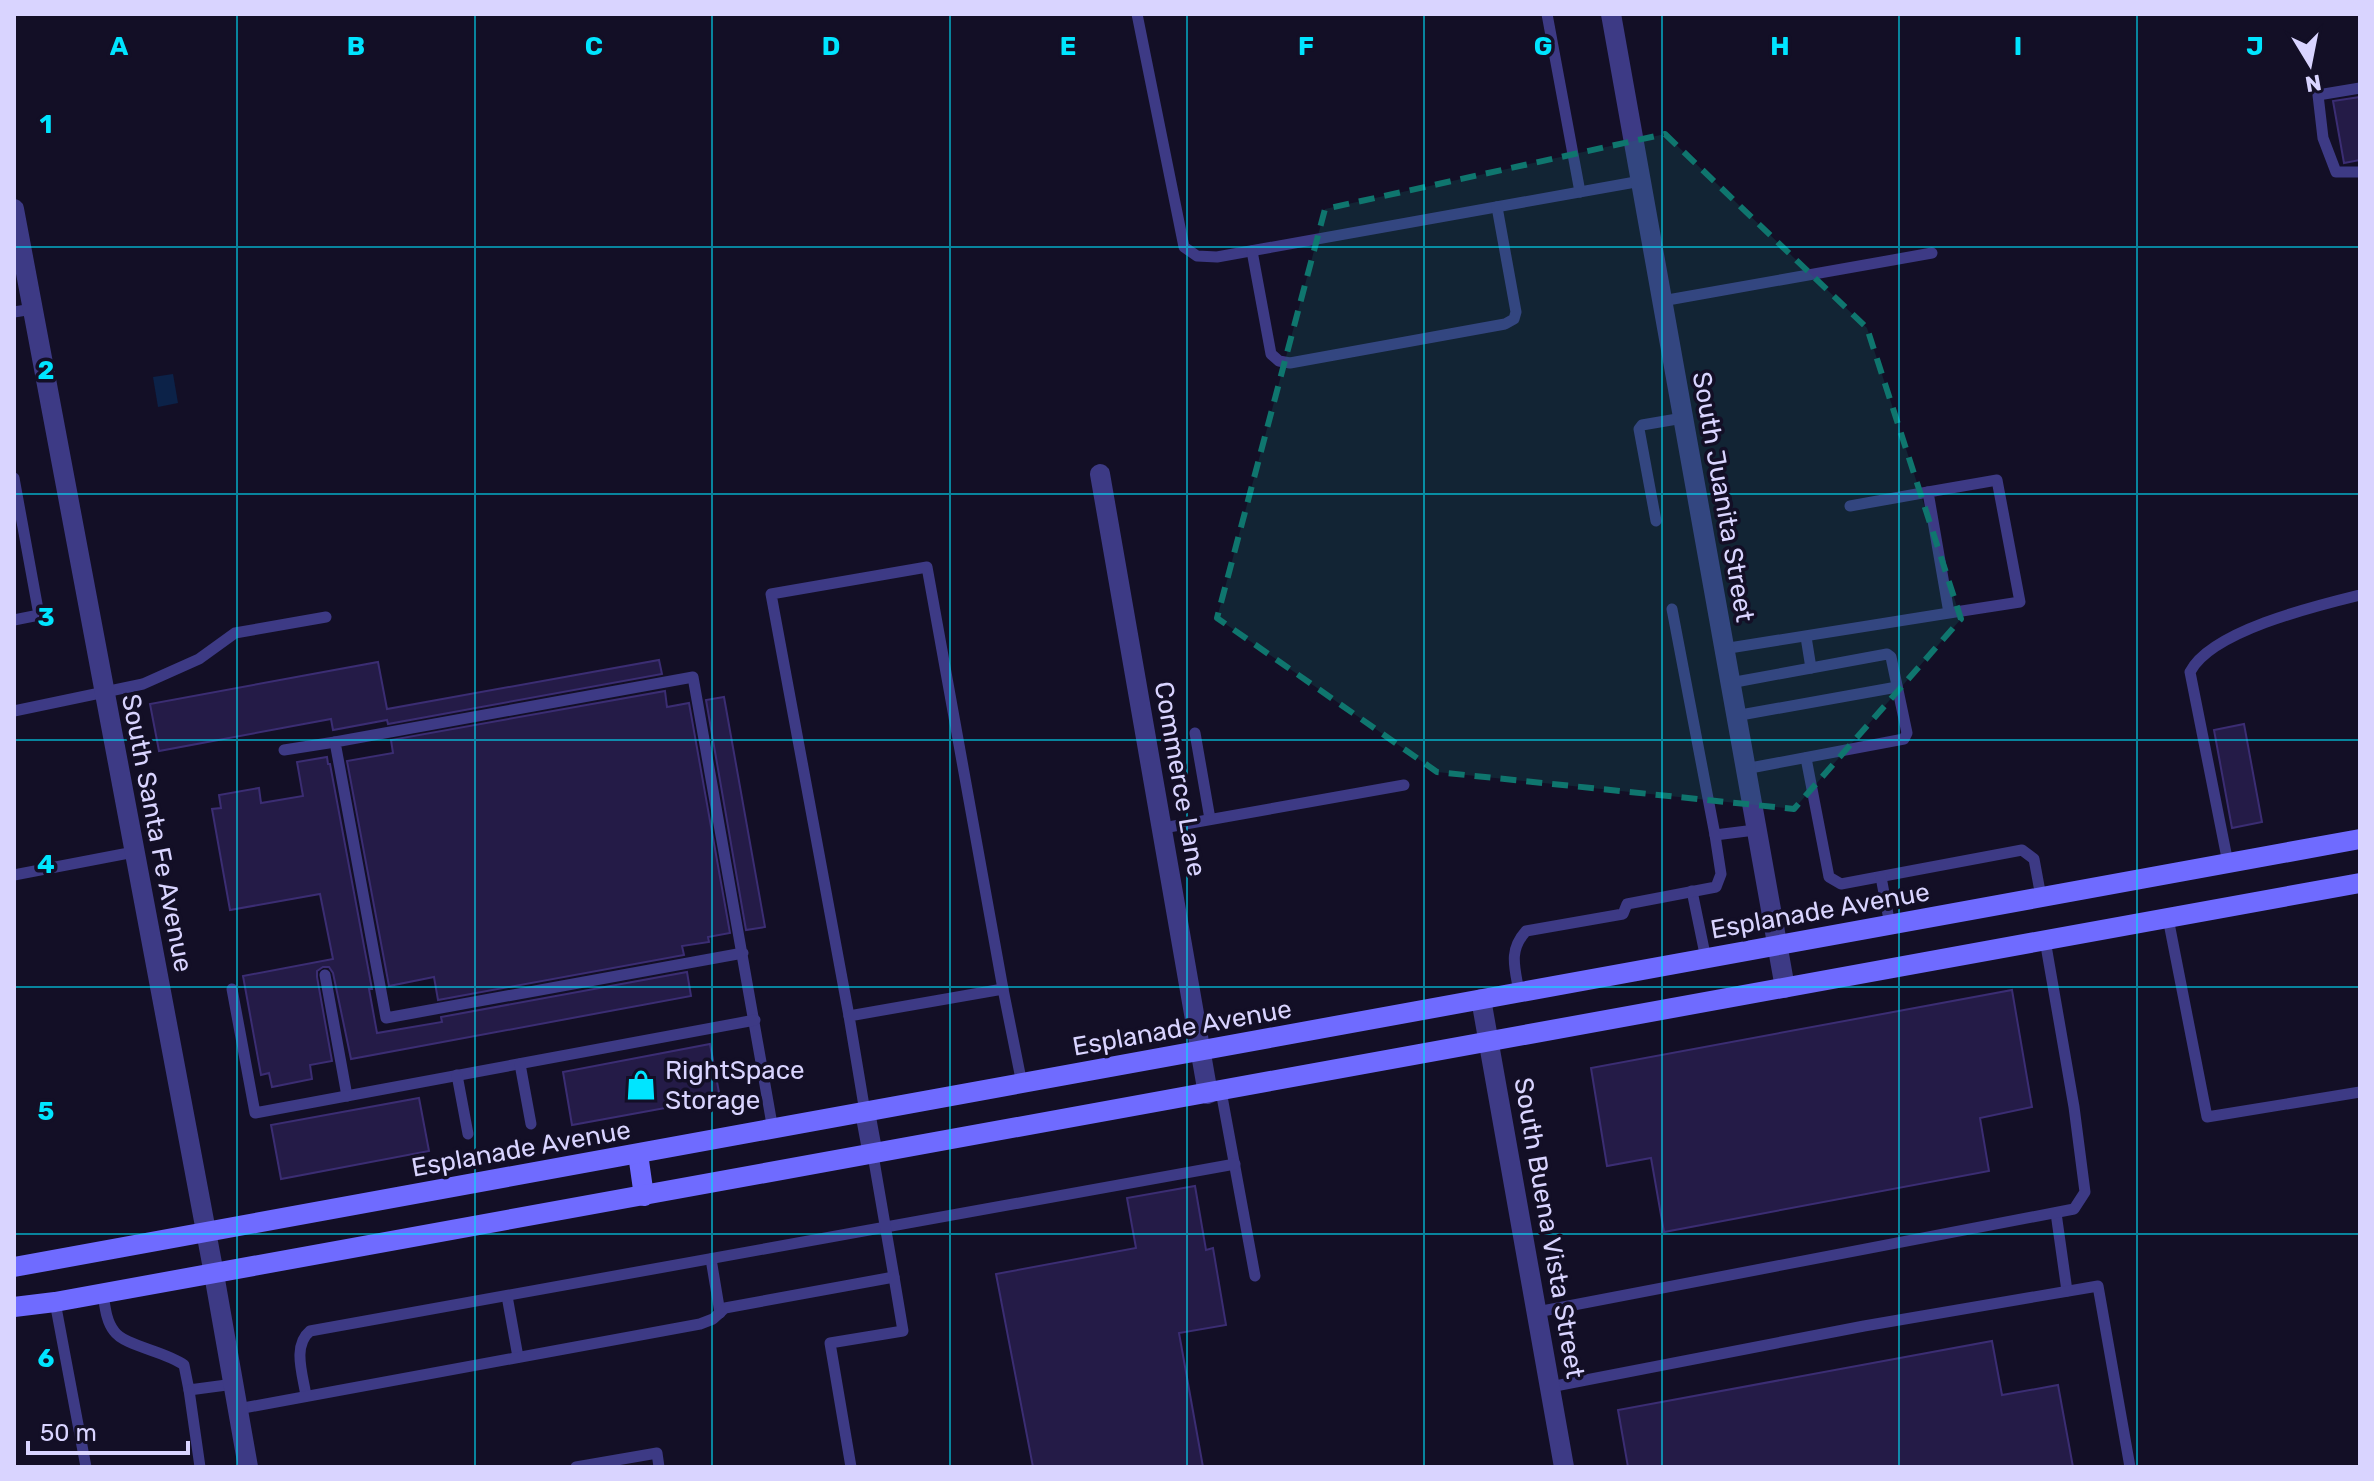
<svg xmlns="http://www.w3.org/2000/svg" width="2374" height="1481" viewBox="0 0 2374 1481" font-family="Rubik,sans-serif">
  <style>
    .water { fill: #0c2248 }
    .building { fill: #241b47; stroke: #3b2d73; stroke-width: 2 }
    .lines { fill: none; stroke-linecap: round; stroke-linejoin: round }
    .service { stroke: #3d3a85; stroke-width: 11 }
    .minor { stroke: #3d3a85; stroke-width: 20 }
    .tertiary { stroke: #3d3a85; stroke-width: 20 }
    .secondary { stroke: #6f6bff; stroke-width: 20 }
    .marked { fill: #0f766e; fill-opacity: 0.2; stroke: #0f766e; stroke-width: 6; stroke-dasharray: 16 10; stroke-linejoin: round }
    .grid { fill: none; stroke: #00e5ff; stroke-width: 2; stroke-opacity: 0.55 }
    .labels { text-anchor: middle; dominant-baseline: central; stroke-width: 7; stroke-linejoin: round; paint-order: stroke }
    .street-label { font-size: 26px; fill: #d9d4ff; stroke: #130f26 }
    .poi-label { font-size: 26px; fill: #d9d4ff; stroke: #130f26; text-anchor: start }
    .grid-label { font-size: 26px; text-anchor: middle; font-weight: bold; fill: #00e5ff; stroke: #130f26; stroke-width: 7; stroke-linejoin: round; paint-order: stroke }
  </style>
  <rect width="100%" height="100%" fill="#130f26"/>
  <path class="water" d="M 173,374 L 178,403 L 158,407 L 153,377 Z"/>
  <g class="building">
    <path d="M 2360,97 L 2360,160 L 2344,163 L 2333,101 Z"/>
    <path d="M 659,660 L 662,674 L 388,724 L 387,720 L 333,730 L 331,719 L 159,751 L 150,704 L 378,662 L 387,709 Z"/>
    <path d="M 665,691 L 667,707 L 689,703 L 730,933 L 708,937 L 709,942 L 682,946 L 684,955 L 438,1000 L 434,977 L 389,986 L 347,761 L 393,753 L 391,740 Z"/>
    <path d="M 724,697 L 765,927 L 746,930 L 706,700 Z"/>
    <path d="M 2244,724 L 2262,822 L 2232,828 L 2214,730 Z"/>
    <path d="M 327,757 L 328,764 L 330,764 L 372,989 L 369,989 L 377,1033 L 442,1022 L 441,1017 L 687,972 L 691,996 L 351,1059 L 333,973 L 329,967 L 323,967 L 317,971 L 317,977 L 332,1061 L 310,1065 L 312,1079 L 272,1087 L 269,1073 L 261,1075 L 243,976 L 333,959 L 320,894 L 230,910 L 212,809 L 221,808 L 219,795 L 259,788 L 261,803 L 303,796 L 297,762 Z"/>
    <path d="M 2012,990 L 2032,1107 L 1980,1118 L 1989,1171 L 1664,1232 L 1651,1158 L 1607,1166 L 1591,1068 Z"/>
    <path d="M 710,1044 L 720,1098 L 572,1125 L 563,1072 Z"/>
    <path d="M 419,1098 L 429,1151 L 281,1179 L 271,1125 Z"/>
    <path d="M 1195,1186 L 1206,1250 L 1213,1248 L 1226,1325 L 1179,1333 L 1203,1467 L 1033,1467 L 996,1274 L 1136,1248 L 1127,1198 Z"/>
    <path d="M 1992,1341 L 2002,1395 L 2058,1385 L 2073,1467 L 1628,1467 L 1618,1410 Z"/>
  </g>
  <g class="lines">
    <g class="service">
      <path d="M 1137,14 L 1184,247 L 1197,256 L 1217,257 L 1641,181"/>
      <path d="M 1547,14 L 1580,192"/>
      <path d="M 2360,88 L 2318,95 L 2323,138 L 2336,172 L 2360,172"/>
      <path d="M 1252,251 L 1271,354 L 1279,361 L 1290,363 L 1505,324 L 1514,319 L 1516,312 L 1497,207"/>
      <path d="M 1662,301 L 1932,253"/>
      <path d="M 14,312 L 33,309"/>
      <path d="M 14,478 L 39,615 L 14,620"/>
      <path d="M 1850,506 L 1928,492"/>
      <path d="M 1656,521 L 1639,429 L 1642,425 L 1683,418"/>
      <path d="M 1672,609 L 1715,835 L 1755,830"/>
      <path d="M 1806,637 L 1811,668"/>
      <path d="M 1723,649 L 1949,613 L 1928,492 L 1997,480 L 2020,602 L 1949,613"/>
      <path d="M 1730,683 L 1887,654 L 1891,657 L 1907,733 L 1904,739 L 1745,769"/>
      <path d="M 14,711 L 143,684 L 199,659 L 235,633 L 326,617"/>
      <path d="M 1735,716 L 1897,687"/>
      <path d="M 1195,733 L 1210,819"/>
      <path d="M 284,750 L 335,742"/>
      <path d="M 1806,758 L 1829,877 L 1841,884 L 2022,850 L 2034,859 L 2041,897"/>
      <path d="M 1163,828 L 1404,785"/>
      <path d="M 2228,863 L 2190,672 C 2211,631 2315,606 2360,595"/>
      <path d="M 14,875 L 134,852"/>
      <path d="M 1881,877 L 1890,925"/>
      <path d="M 1692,891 L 1706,959"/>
      <path d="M 2168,918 L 2207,1117 L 2360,1092"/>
      <path d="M 743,953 L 386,1018 L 335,742 L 693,677 L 773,1130"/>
      <path d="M 325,975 L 347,1096"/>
      <path d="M 232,989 L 255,1113 L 755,1020"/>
      <path d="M 1519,992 C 1515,968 1508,951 1526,931 L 1623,914 L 1627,904 L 1716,887 L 1721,874 L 1715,835"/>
      <path d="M 849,1016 L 771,594 L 927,567 L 1003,989"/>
      <path d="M 520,1064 L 531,1124"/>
      <path d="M 457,1075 L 468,1134"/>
      <path d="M 1221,1091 L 1255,1276"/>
      <path d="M 865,1112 L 849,1016 L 1003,989 L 1022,1084"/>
      <path d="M 2056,1213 L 2067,1291"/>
      <path d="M 711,1259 L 720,1313"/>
      <path d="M 103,1294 C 105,1306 106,1321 114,1331 C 124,1346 165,1351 184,1365 L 189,1390 L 234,1384"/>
      <path d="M 507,1296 L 518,1357"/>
      <path d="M 55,1302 L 86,1467"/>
      <path d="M 1537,1312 L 2074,1209 L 2085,1192 L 2074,1107 L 2045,940"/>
      <path d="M 1550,1387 L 1864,1326 L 2098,1286 L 2130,1467"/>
      <path d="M 189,1390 L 200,1467"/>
      <path d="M 306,1396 C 303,1375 292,1346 310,1331 L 1235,1164"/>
      <path d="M 238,1409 L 700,1324 L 713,1319 L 725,1308 L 894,1277 L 873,1155"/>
      <path d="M 576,1467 L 657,1453 L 659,1467"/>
      <path d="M 851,1467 L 830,1343 L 903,1331 L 894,1277"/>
    </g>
    <g class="minor">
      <path d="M 1611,14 L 1785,988"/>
      <path d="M 1100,474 L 1208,1094"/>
      <path d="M 1481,999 L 1564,1467"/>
      <path d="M 214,1274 L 248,1467"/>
    </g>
    <g class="tertiary">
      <path d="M 14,209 L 214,1274"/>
      <path d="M 865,1112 L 873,1155"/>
    </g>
    <g class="secondary">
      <path d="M 638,1154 L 644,1196"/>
      <path d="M 14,1267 L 2360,839"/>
      <path d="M 14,1307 L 55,1302 L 2360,883"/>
    </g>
  </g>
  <path class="marked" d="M 1665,134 L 1867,328 L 1961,619 L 1794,809 L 1437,772 L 1217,618 L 1325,209 Z"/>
  <path class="grid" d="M 237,14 L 237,1467M 475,14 L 475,1467M 712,14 L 712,1467M 950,14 L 950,1467M 1187,14 L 1187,1467M 1424,14 L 1424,1467M 1662,14 L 1662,1467M 1899,14 L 1899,1467M 2137,14 L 2137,1467M 14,247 L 2360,247M 14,494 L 2360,494M 14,740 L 2360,740M 14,987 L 2360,987M 14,1234 L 2360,1234"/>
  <defs>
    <g id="shop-bare" transform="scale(2.4)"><path d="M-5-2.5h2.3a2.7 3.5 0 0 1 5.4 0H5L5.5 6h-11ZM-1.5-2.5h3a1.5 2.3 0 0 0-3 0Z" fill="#00e5ff" stroke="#130f26" stroke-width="2.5" paint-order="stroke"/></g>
  </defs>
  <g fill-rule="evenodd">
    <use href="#shop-bare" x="641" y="1085"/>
  </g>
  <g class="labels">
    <g class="street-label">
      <text transform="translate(1723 497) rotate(80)">South Juanita Street</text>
      <text transform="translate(1180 779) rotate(80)">Commerce Lane</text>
      <text transform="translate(157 833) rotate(79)">South Santa Fe Avenue</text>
      <text transform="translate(1820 911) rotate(-10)">Esplanade Avenue</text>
      <text transform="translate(1182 1028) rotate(-10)">Esplanade Avenue</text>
      <text transform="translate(521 1149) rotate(-10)">Esplanade Avenue</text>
      <text transform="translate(1549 1228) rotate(80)">South Buena Vista Street</text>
    </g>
    <g class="poi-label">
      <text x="665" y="1070">RightSpace<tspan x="665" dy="30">Storage</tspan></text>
    </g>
  </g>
  <g class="grid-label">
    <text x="119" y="55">A</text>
    <text x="356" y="55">B</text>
    <text x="594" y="55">C</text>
    <text x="831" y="55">D</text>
    <text x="1068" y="55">E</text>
    <text x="1306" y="55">F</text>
    <text x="1543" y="55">G</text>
    <text x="1780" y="55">H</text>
    <text x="2018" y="55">I</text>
    <text x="2255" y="55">J</text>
    <text x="46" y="133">1</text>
    <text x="46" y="379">2</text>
    <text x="46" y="626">3</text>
    <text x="46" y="873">4</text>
    <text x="46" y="1120">5</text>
    <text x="46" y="1367">6</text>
  </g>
  <rect width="2374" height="1481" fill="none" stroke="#d9d4ff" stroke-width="32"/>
  <g transform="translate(2310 64) rotate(170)" stroke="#130f26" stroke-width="6" paint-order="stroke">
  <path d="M0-6L14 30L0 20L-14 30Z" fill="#d9d4ff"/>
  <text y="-12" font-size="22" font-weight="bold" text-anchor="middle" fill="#d9d4ff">N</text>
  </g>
  <path d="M28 1441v12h160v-12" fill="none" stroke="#d9d4ff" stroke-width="4"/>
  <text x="40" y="1441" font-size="24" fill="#d9d4ff" stroke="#130f26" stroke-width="6" paint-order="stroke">50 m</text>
</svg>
